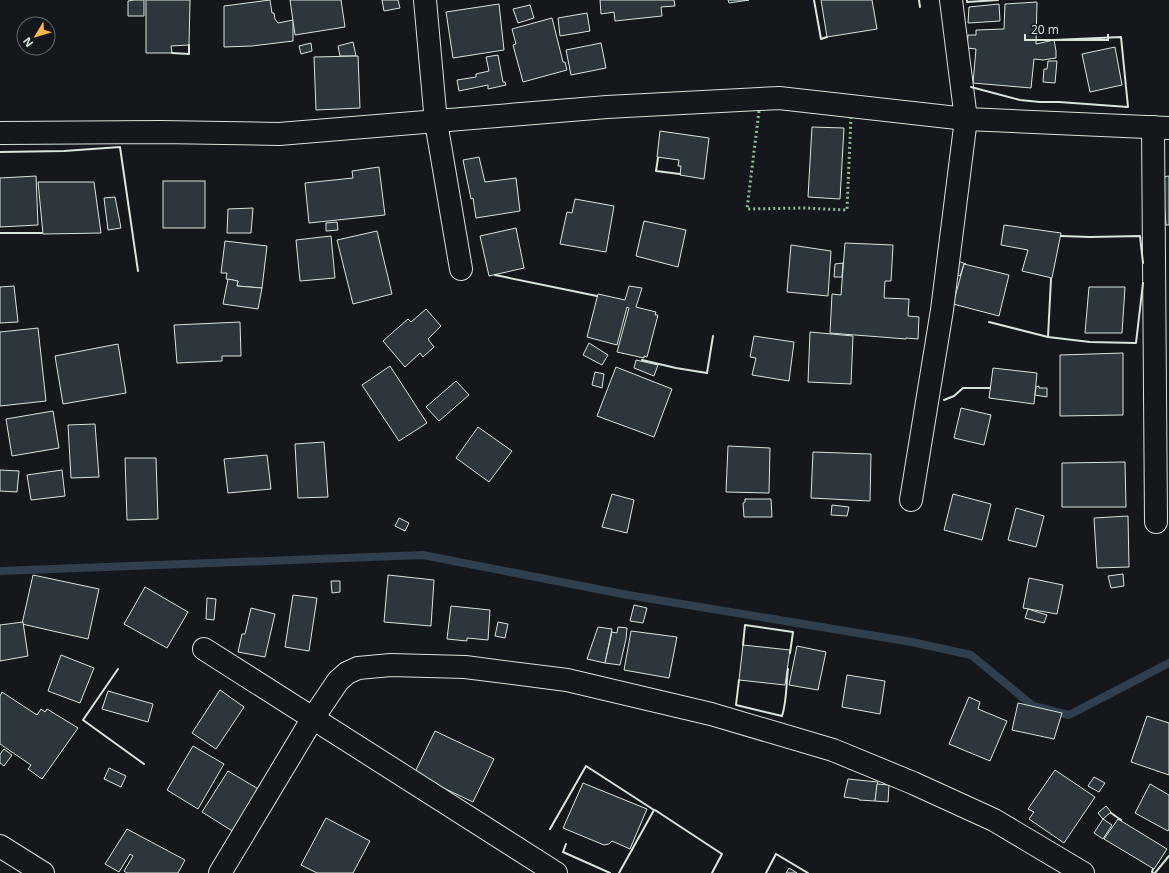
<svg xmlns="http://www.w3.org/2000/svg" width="1169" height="873" viewBox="0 0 1169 873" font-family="'Open Sans',sans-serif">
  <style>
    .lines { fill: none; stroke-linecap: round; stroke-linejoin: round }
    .stream { stroke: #2f3f4d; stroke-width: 8 }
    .building { fill: #2c363c; stroke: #d8e6dc }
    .street-casing { stroke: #d8e6dc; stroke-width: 24 }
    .street { stroke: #14181c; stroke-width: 22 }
    .hedge { stroke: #8ac095; stroke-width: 3; stroke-dasharray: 2 3; stroke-linecap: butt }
    .wall { stroke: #d8e6dc; stroke-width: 2 }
  </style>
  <rect width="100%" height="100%" fill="#14181c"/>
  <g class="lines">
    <path class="stream" d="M 0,571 L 423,555 L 628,595 L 912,642 L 971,655 L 1033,706 L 1069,715 L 1169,663"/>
  </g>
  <g class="building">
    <path d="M 134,0 L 144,0 L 144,16 L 128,16 L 128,1 Z"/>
    <path d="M 146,0 L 190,0 L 189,45 L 171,46 L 172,53 L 146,53 Z"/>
    <path d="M 270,0 L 272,13 L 274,13 L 275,19 L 278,23 L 293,20 L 293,41 L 252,46 L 224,47 L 224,6 Z"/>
    <path d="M 290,0 L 341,0 L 345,27 L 295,35 Z"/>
    <path d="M 382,0 L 398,0 L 400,8 L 384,11 Z"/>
    <path d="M 600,0 L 674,0 L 675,6 L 661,7 L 662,16 L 615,21 L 614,12 L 601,14 Z"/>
    <path d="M 728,0 L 749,0 L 729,3 Z"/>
    <path d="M 821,0 L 872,0 L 877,29 L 827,37 Z"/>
    <path d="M 1037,2 L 1036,44 L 1054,40 L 1056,51 L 1056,58 L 1043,60 L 1034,59 L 1031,88 L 973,83 L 976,49 L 967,48 L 968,35 L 976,35 L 976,30 L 1004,29 L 1005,4 Z"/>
    <path d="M 499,4 L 504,50 L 453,58 L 446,12 Z"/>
    <path d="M 999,4 L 1000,21 L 968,23 L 969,7 Z"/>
    <path d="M 530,5 L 534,18 L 518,23 L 513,9 Z"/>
    <path d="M 587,13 L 590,31 L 560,36 L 558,18 Z"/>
    <path d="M 552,18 L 563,62 L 565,62 L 567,70 L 523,82 L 513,45 L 516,44 L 512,29 Z"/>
    <path d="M 353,42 L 356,56 L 340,56 L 338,46 Z"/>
    <path d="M 311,43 L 312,51 L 301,54 L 299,46 Z"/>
    <path d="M 601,43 L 606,68 L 571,75 L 566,50 Z"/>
    <path d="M 1115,47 L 1122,85 L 1090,92 L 1082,54 Z"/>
    <path d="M 498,55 L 503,82 L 505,82 L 506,85 L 488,89 L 488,85 L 459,91 L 457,80 L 476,77 L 476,74 L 489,71 L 486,57 Z"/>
    <path d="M 358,56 L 360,108 L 316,110 L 314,57 Z"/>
    <path d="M 1048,61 L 1057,61 L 1055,83 L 1043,82 L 1044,69 L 1047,69 Z"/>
    <path d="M 812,127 L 844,128 L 840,199 L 808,197 Z"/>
    <path d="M 660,131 L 709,138 L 704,179 L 680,175 L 681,166 L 678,166 L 679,160 L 657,157 Z"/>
    <path d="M 479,157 L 485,182 L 516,178 L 520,211 L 476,218 L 473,198 L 471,199 L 463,160 Z"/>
    <path d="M 379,167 L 385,215 L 309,223 L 305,183 L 353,178 L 352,171 Z"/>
    <path d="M 36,176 L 38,225 L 0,227 L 0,178 Z"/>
    <path d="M 1169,176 L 1169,225 L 1166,225 L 1162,177 Z"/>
    <rect x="163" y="181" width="42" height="47"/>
    <path d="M 38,182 L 94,182 L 101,233 L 43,234 Z"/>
    <path d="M 115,197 L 121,228 L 108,230 L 104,198 Z"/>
    <path d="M 575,199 L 614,206 L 606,252 L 560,244 L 567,212 L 572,213 Z"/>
    <path d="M 253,208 L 251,233 L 227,233 L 228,209 Z"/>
    <path d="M 644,221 L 686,230 L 678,267 L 636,256 Z"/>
    <path d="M 337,222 L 338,230 L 326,231 L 326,223 Z"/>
    <path d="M 1004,225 L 1061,233 L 1052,278 L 1022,271 L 1028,250 L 1001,245 Z"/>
    <path d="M 516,228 L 524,268 L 489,276 L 480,236 Z"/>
    <path d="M 377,231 L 392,294 L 353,304 L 337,240 Z"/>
    <path d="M 331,236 L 335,278 L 300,281 L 296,240 Z"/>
    <path d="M 225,241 L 267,246 L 262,288 L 237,286 L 238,281 L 226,279 L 227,273 L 221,273 Z"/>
    <path d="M 845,243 L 893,245 L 891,281 L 885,281 L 884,298 L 909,299 L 908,316 L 919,317 L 918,339 L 906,338 L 906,339 L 830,333 L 832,294 L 841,295 Z"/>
    <path d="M 791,245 L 831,251 L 828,296 L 787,292 Z"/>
    <path d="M 958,261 L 966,264 L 964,264 L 960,276 L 954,274 Z"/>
    <path d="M 843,263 L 842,277 L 834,277 L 835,264 Z"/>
    <path d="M 964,264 L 1009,275 L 999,316 L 953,304 Z"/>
    <path d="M 228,279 L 238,281 L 237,286 L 262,288 L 258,309 L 223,304 Z"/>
    <path d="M 14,286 L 18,322 L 0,323 L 0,287 Z"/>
    <path d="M 629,286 L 642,288 L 636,307 L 656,312 L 655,315 L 658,315 L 647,357 L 644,356 L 644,358 L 617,352 L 629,308 L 627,307 L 617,345 L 587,337 L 598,294 L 625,300 Z"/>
    <path d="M 1089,287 L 1125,287 L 1122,333 L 1085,333 Z"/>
    <path d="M 426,309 L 441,326 L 428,339 L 434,347 L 423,357 L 420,353 L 405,367 L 383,341 L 408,319 L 411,322 Z"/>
    <path d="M 240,322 L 241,356 L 222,356 L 222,361 L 177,363 L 174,325 Z"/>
    <path d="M 38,328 L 46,401 L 0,406 L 0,332 Z"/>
    <path d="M 810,332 L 853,336 L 851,384 L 808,382 Z"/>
    <path d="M 754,336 L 794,342 L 789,381 L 752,375 L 756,358 L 750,357 Z"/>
    <path d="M 589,343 L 608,355 L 602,365 L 583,355 Z"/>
    <path d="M 118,344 L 126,393 L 63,404 L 55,356 Z"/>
    <path d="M 1123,353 L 1123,415 L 1060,416 L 1060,355 Z"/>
    <path d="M 636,360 L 658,365 L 654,376 L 634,368 Z"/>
    <path d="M 390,366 L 427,423 L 399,441 L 362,385 Z"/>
    <path d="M 616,367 L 672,389 L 654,437 L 597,416 Z"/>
    <path d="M 993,368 L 1037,373 L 1034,404 L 989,398 Z"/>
    <path d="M 595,372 L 604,374 L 602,388 L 592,385 Z"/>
    <path d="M 456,381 L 469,395 L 439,421 L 426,407 Z"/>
    <path d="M 1039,386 L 1039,388 L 1047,388 L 1047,397 L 1035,395 L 1036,387 Z"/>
    <path d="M 961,408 L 991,415 L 984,445 L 954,438 Z"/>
    <path d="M 53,411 L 59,448 L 12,456 L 6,419 Z"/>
    <path d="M 95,424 L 99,477 L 71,478 L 68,425 Z"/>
    <path d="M 478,427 L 512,451 L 489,482 L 456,458 Z"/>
    <path d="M 324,442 L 328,497 L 298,498 L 295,444 Z"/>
    <path d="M 728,446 L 770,448 L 769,493 L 726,492 Z"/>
    <path d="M 813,452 L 871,454 L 870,501 L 811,498 Z"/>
    <path d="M 267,455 L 271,489 L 228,493 L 224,459 Z"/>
    <path d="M 125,458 L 156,458 L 158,519 L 127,520 Z"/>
    <path d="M 1125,462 L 1126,507 L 1062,507 L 1062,463 Z"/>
    <path d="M 0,470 L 19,471 L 17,492 L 0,491 Z"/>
    <path d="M 62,470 L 65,496 L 31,500 L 27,475 Z"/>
    <path d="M 612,494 L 634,500 L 627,533 L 602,527 Z"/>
    <path d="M 953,494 L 991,504 L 982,540 L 944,530 Z"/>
    <path d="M 745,499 L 771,499 L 772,517 L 744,517 L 743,503 L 745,502 Z"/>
    <path d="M 832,505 L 849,507 L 847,516 L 831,515 Z"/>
    <path d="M 1016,508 L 1044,516 L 1036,547 L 1008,540 Z"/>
    <path d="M 1128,516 L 1129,567 L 1097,568 L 1094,518 Z"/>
    <path d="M 399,518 L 409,523 L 405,531 L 395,526 Z"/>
    <path d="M 1123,574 L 1124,586 L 1111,588 L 1108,576 Z"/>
    <path d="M 33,575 L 99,589 L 88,639 L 22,624 Z"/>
    <path d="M 388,575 L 434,580 L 431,626 L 384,622 Z"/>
    <path d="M 1029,578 L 1063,585 L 1057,614 L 1023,608 Z"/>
    <path d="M 331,581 L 340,581 L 340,592 L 332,593 Z"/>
    <path d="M 145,587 L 188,612 L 167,648 L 124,624 Z"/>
    <path d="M 293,595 L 317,598 L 309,651 L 285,647 Z"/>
    <path d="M 207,598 L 216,599 L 214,620 L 206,619 Z"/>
    <path d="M 634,605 L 647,608 L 643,623 L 630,621 Z"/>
    <path d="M 451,606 L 490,610 L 488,640 L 467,638 L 467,641 L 447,639 Z"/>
    <path d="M 251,608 L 275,614 L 265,657 L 238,652 L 242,634 L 245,634 Z"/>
    <path d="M 1028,609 L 1047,615 L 1044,623 L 1025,618 Z"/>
    <path d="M 23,622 L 28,656 L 0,661 L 0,625 Z"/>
    <path d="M 498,622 L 508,624 L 505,638 L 495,636 Z"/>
    <path d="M 598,627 L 612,629 L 605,663 L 587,659 Z"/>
    <path d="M 618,627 L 627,628 L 626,639 L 620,665 L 605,663 L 612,632 L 617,633 Z"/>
    <path d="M 631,631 L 677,637 L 669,678 L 624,670 Z"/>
    <path d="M 743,645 L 790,650 L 785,685 L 739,680 Z"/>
    <path d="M 797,646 L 826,652 L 818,690 L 789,685 Z"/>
    <path d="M 61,655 L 94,668 L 80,703 L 48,691 Z"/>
    <path d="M 847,675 L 885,681 L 880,714 L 842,707 Z"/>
    <path d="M 220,690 L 244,707 L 216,749 L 192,733 Z"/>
    <path d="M 108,691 L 153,704 L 148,722 L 102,709 Z"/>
    <path d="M 2,692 L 37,715 L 41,709 L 45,712 L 47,709 L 78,728 L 42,779 L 28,769 L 31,765 L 0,744 L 0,696 Z"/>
    <path d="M 969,697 L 980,702 L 978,709 L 1007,721 L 990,761 L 949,744 Z"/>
    <path d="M 1018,703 L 1062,713 L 1054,739 L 1012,730 Z"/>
    <path d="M 1147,716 L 1169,723 L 1169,775 L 1131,762 Z"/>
    <path d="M 435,731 L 494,759 L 473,802 L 414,774 Z"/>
    <path d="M 193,746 L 224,764 L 198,809 L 167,790 Z"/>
    <path d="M 4,749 L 12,755 L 4,766 L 0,763 L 0,754 Z"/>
    <path d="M 109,768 L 126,776 L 121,787 L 104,779 Z"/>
    <path d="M 1055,770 L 1095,797 L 1064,843 L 1029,819 L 1034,812 L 1028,809 Z"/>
    <path d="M 228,771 L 260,790 L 234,832 L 202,812 Z"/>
    <path d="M 1094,777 L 1105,783 L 1099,792 L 1088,786 Z"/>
    <path d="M 848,779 L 878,782 L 875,801 L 859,800 L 859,799 L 844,797 Z"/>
    <path d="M 583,783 L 647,809 L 630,849 L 612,841 L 609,844 L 604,845 L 563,828 Z"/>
    <path d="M 877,784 L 889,785 L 888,802 L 875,801 Z"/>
    <path d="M 1150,784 L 1169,795 L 1169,829 L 1168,831 L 1135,813 Z"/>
    <path d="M 1106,806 L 1111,812 L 1103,819 L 1098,813 Z"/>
    <path d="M 326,818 L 370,841 L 353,873 L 317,873 L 301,865 Z"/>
    <path d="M 1103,819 L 1112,825 L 1103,839 L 1094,833 Z"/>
    <path d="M 1118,819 L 1167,849 L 1154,869 L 1104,839 Z"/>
    <path d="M 127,829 L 185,860 L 178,873 L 127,873 L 124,871 L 133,856 L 130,854 L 119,872 L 105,864 Z"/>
    <path d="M 789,868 L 797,873 L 786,873 Z"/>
  </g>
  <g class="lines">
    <g class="street-casing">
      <g id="street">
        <path d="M 425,0 L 436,122 L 461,269"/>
        <path d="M 1153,127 L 1156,522"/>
        <path d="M 0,133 L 160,132 L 279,134 L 607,107 L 779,98 L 966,119 L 1169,128"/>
        <path d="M 911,500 L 942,310 L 966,119 L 951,0"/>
        <path d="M 204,649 L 556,873"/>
        <path d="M 0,846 L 43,873"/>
        <path d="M 220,873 L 313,718 L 338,681 L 347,673 L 358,668 L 391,665 L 465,667 L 567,680 L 711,714 L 833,750 L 913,783 L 994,820 L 1083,873"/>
      </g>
    </g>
    <use href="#street" class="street"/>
    <path class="hedge" d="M 759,111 L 747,209 L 804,208 L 847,210 L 851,116"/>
    <g class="wall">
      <path d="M 814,0 L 821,39 L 827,37"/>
      <path d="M 919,0 L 920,7"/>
      <path d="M 967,0 L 967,2 L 998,0"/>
      <path d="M 172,53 L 189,54 L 189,45"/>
      <path d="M 971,87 L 1020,100 L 1040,102 L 1059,102 L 1128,107 L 1121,37 L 1054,40"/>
      <path d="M 0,152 L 64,151 L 120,147 L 138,271"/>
      <path d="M 658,158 L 656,171 L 680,174"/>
      <path d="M 0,233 L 42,233"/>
      <path d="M 1061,236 L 1090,237 L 1140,236 L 1143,263"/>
      <path d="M 495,275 L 597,296"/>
      <path d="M 1051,279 L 1048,337 L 1090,342 L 1136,343 L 1143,283"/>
      <path d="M 989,322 L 1048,337"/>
      <path d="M 642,360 L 676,368 L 707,373 L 713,336"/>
      <path d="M 944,400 L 954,396 L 963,388 L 990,388"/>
      <path d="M 743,645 L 745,625 L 793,632 L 790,653"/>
      <path d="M 118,669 L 83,720 L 144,764"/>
      <path d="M 739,680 L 736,705 L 782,716 C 787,701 786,684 788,669"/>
      <path d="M 655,810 L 722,854 L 712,873"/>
      <path d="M 1111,813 L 1121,820"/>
      <path d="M 550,829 L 586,766 L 654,810 L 619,873"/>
      <path d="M 566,844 L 563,852 L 610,873"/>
      <path d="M 766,873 L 776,854 L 808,873"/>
      <path d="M 1153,873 L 1152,872 L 1153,869"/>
      <path d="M 1155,873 L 1169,856"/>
    </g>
  </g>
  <g transform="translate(36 36) rotate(232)"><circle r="19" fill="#14181c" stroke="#626a69"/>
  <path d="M0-3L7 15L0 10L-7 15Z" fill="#ffb74d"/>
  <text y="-6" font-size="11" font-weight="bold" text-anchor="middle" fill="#d8e6dc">N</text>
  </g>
  <path d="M1025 34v6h83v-6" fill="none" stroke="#d8e6dc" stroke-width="2"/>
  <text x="1031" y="34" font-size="12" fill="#d8e6dc" stroke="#14181c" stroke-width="3" paint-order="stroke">20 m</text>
</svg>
